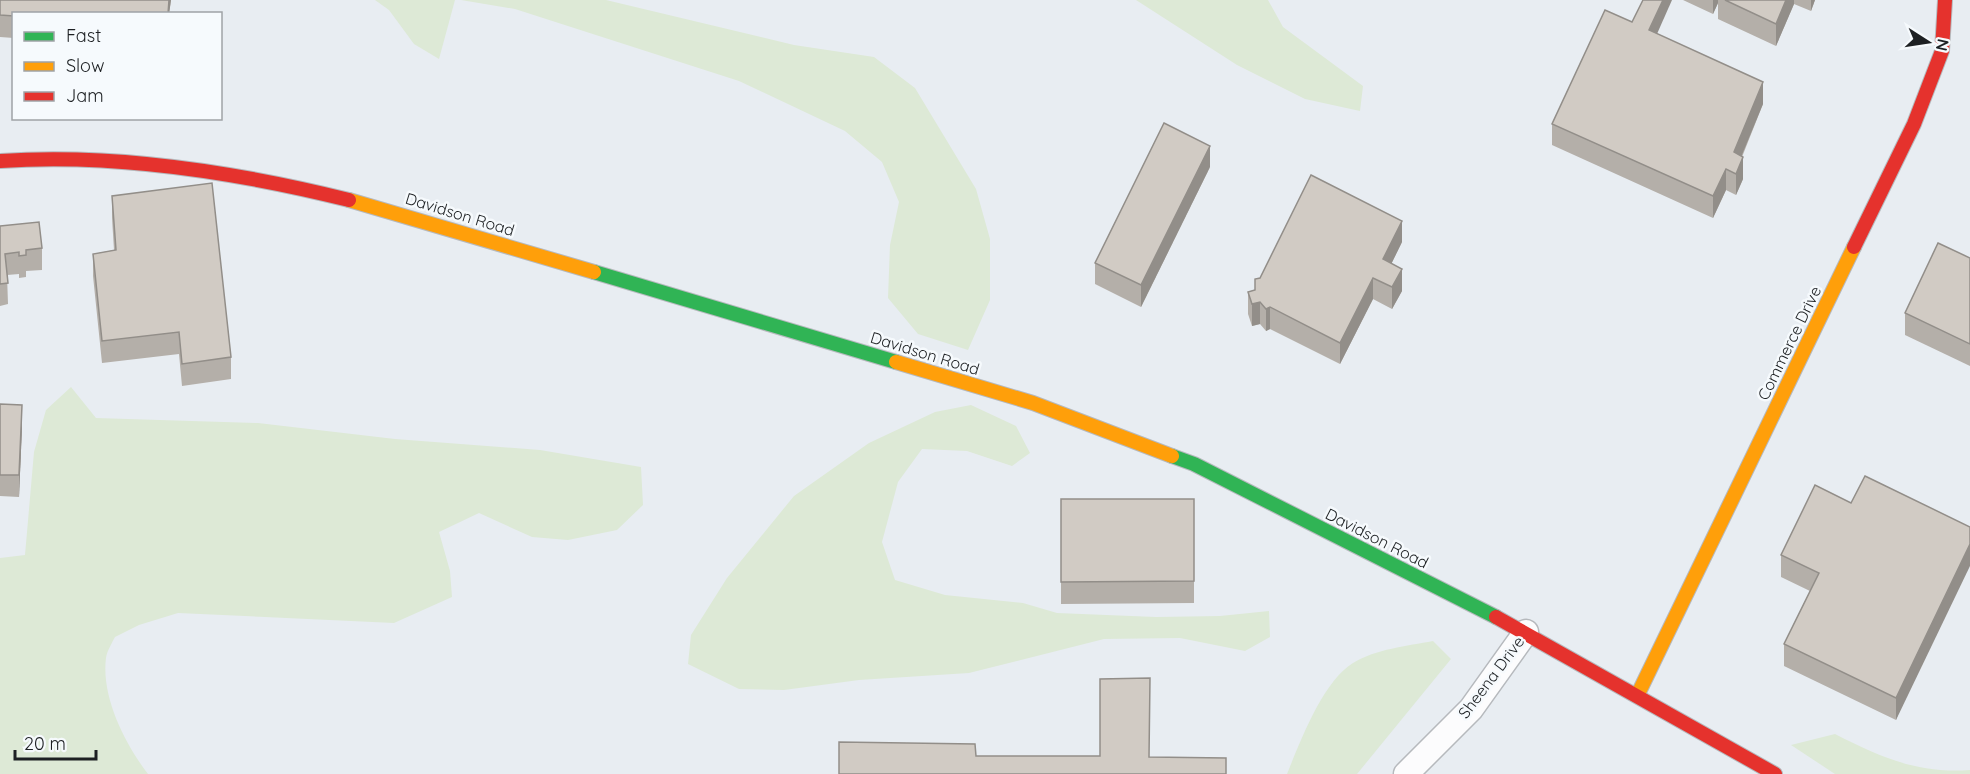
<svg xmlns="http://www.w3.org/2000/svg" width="1970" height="774" viewBox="0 0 1970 774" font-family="Quicksand,sans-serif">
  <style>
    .green { fill: #dde9d6 }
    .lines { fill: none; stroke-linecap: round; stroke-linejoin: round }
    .street-casing { stroke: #b6b9bd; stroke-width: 27 }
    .fast-casing { stroke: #b6b9bd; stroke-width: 16 }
    .slow-casing { stroke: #b6b9bd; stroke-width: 16 }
    .jam-casing { stroke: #b6b9bd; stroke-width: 16 }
    .street { stroke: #fcfcfd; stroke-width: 24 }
    .fast { stroke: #30b455; stroke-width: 14 }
    .slow { stroke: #ff9f0a; stroke-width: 14 }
    .jam { stroke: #e5322d; stroke-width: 14 }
    .wall { fill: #b4afa9 }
    .shaded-wall { fill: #928e89 }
    .building { fill: #d1cbc4; stroke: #928e89; stroke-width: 1.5 }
    .labels { text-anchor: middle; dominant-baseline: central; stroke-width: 5; stroke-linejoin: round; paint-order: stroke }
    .street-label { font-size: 16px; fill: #1d2023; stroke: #f6fafd }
  </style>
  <rect width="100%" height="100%" fill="#e8edf2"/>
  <g class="green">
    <path d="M 375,0 L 455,0 L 439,59 L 414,44 L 389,10 Z"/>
    <path d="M 461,0 L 606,0 L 794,45 L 874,57 L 915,88 L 976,189 L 990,239 L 990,300 L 968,350 L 918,334 L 888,298 L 890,245 L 899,202 L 882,162 L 845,131 L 739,81 L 515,9 Z"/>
    <path d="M 1136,0 L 1268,0 L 1283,27 L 1363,86 L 1360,111 L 1305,99 L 1237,65 Z"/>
    <path d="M 71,387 L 96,418 L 258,423 L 395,439 L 540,450 L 641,467 L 643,505 L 617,530 L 568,540 L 532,537 L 479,513 L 439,532 L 450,571 L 452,597 L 394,623 L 178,613 L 139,625 L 115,637 C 112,643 107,651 106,658 C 101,697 125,744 148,774 L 0,774 L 0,558 L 25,555 L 34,452 L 46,410 Z"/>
    <path d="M 971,405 L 1016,426 L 1030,453 L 1012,466 L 967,451 L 922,449 L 898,482 L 882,542 L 895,580 L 945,595 L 1023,603 L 1057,613 L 1156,617 L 1220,616 L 1269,611 L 1270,637 L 1245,651 L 1180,638 L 1104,639 L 969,673 L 859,680 L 784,690 L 739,689 L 688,664 L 691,635 L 727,578 L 794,496 L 869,443 L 935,412 Z"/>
    <path d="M 1433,641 L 1451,659 L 1357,774 L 1287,774 C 1300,742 1323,681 1353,663 C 1376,649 1407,646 1433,641 Z"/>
    <path d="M 1835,734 C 1880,757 1918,774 1970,770 L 1970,774 L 1835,774 L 1791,745 Z"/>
  </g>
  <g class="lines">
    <g class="street-casing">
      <path id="street" d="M 1406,774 L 1471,709 L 1526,632"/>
    </g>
    <g class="fast-casing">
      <g id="fast">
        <path d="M 594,272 L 896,362"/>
        <path d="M 1172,456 L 1194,464 L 1496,617"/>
      </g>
    </g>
    <g class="slow-casing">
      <g id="slow">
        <path d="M 349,200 L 594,272"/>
        <path d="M 896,362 L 1033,403 L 1172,456"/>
        <path d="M 1638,694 L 1854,247"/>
      </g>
    </g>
    <g class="jam-casing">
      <g id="jam">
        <path d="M 0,161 C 116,153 236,172 349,200"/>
        <path d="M 1854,247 L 1914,124 L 1942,51 L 1945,0"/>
        <path d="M 1496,617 L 1775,774"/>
      </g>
    </g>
    <use href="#street" class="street"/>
    <use href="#fast" class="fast"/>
    <use href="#slow" class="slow"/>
    <use href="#jam" class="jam"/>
  </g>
  <g class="wall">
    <path d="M 0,0 L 171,0 L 169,14 L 14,14 L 14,38 L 0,37 Z"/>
    <path d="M 1683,0 L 1815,0 L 1811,11 L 1794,4 L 1776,46 L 1718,19 L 1718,3 L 1713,14 Z"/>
    <path d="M 1632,22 L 1657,34 L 1763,104 L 1742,157 L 1743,179 L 1736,195 L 1726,190 L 1713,218 L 1552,145 L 1552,124 Z"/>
    <path d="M 1210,167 L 1141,307 L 1095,284 L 1095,263 Z"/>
    <path d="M 112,196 L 231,357 L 231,379 L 182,386 L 179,354 L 102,363 L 93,276 L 93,254 L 114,250 L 112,218 Z"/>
    <path d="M 0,226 L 42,248 L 42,270 L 26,271 L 26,277 L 19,278 L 19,274 L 7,275 L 8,304 L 0,306 Z"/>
    <path d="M 1402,242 L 1391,264 L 1402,291 L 1392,309 L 1373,299 L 1340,364 L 1270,329 L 1266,331 L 1260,324 L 1252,326 L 1248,314 L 1248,292 Z"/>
    <path d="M 1970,258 L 1970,366 L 1905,335 L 1905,313 Z"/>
    <path d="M 0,404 L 22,427 L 19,497 L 0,496 Z"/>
    <path d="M 1061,499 L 1194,499 L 1194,603 L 1061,604 Z"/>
    <path d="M 1851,503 L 1970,527 L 1896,720 L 1784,666 L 1784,644 L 1810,591 L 1781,577 L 1781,555 Z"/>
  </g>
  <g class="shaded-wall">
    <path d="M 169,0 L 171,0 L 169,14 L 168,14 Z"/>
    <path d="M 1663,0 L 1672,0 L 1649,52 L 1649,30 Z"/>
    <path d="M 1713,0 L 1718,0 L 1718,3 L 1713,14 Z"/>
    <path d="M 1786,0 L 1794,0 L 1794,4 L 1776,46 L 1776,24 Z"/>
    <path d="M 1811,0 L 1815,0 L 1811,11 Z"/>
    <path d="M 1763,82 L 1763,104 L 1734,174 L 1734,152 Z"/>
    <path d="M 1210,146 L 1210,167 L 1141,307 L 1141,285 Z"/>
    <path d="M 1743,157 L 1743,179 L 1736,195 L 1736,174 Z"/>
    <path d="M 1726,169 L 1726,190 L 1713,218 L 1713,196 Z"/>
    <path d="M 1402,221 L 1402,242 L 1383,281 L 1383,259 Z"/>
    <path d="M 1402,269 L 1402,291 L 1392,309 L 1392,287 Z"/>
    <path d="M 1373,278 L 1373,299 L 1340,364 L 1340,343 Z"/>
    <path d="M 1260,302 L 1260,324 L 1252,326 L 1252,304 Z"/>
    <path d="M 1270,307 L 1270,329 L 1266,331 L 1266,309 Z"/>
    <path d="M 22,405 L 22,427 L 19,497 L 19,475 Z"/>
    <path d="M 1970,544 L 1970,566 L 1896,720 L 1896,698 Z"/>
  </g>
  <g class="building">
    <path d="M 0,0 L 169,0 L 168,14 L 14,14 L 14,16 L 0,15 Z"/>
    <path d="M 1643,0 L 1663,0 L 1649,30 L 1763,82 L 1734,152 L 1743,157 L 1736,174 L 1726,169 L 1713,196 L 1552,124 L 1605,10 L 1632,22 Z"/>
    <path d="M 1725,0 L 1786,0 L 1776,24 Z"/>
    <path d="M 1164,123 L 1210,146 L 1141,285 L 1095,263 Z"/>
    <path d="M 1311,175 L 1402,221 L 1383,259 L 1402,269 L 1392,287 L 1373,278 L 1340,343 L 1270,307 L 1266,309 L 1260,302 L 1252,304 L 1248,292 L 1255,290 L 1255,279 L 1260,278 Z"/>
    <path d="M 212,183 L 231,357 L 182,364 L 179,332 L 102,341 L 93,254 L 116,250 L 112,196 Z"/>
    <path d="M 39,222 L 42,248 L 26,250 L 26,255 L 19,256 L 19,252 L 5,254 L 8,283 L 0,284 L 0,226 Z"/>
    <path d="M 1938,243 L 1970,258 L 1970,344 L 1905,313 Z"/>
    <path d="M 0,404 L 22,405 L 19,475 L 0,475 Z"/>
    <path d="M 1865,476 L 1970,527 L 1970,544 L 1896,698 L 1784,644 L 1819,573 L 1781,555 L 1815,485 L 1851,503 Z"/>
    <path d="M 1061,499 L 1194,499 L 1194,581 L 1061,582 Z"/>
    <path d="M 1150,678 L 1149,757 L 1226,758 L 1226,774 L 839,774 L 839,742 L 975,744 L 976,756 L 1100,756 L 1100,679 Z"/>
  </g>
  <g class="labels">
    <g class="street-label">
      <text transform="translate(460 214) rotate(17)">Davidson Road</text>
      <text transform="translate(1789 343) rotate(-64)">Commerce Drive</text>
      <text transform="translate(925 353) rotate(17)">Davidson Road</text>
      <text transform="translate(1377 538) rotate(27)">Davidson Road</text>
      <text transform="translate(1491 677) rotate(-53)">Sheena Drive</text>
    </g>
  </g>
  <rect x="12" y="12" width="210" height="108" fill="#f6fafd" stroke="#9fa3a6" stroke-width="1.5"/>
  <rect x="24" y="32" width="30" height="9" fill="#30b455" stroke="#9fa3a6" stroke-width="1.5"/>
  <text x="66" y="42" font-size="18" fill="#1d2023">Fast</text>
  <rect x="24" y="62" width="30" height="9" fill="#ff9f0a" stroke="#9fa3a6" stroke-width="1.5"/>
  <text x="66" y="72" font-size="18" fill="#1d2023">Slow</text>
  <rect x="24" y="92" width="30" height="9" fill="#e5322d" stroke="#9fa3a6" stroke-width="1.5"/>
  <text x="66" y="102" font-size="18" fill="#1d2023">Jam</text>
  <g transform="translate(1928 42) rotate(102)" stroke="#f6fafd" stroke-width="4.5" paint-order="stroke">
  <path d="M0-4.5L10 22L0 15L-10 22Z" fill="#1d2023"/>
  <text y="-9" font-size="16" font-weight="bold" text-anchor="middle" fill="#1d2023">N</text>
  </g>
  <path d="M15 750v9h81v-9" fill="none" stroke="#1d2023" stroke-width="3"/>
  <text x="24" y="750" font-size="18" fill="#1d2023" stroke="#f6fafd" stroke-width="4.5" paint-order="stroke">20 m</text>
</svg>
